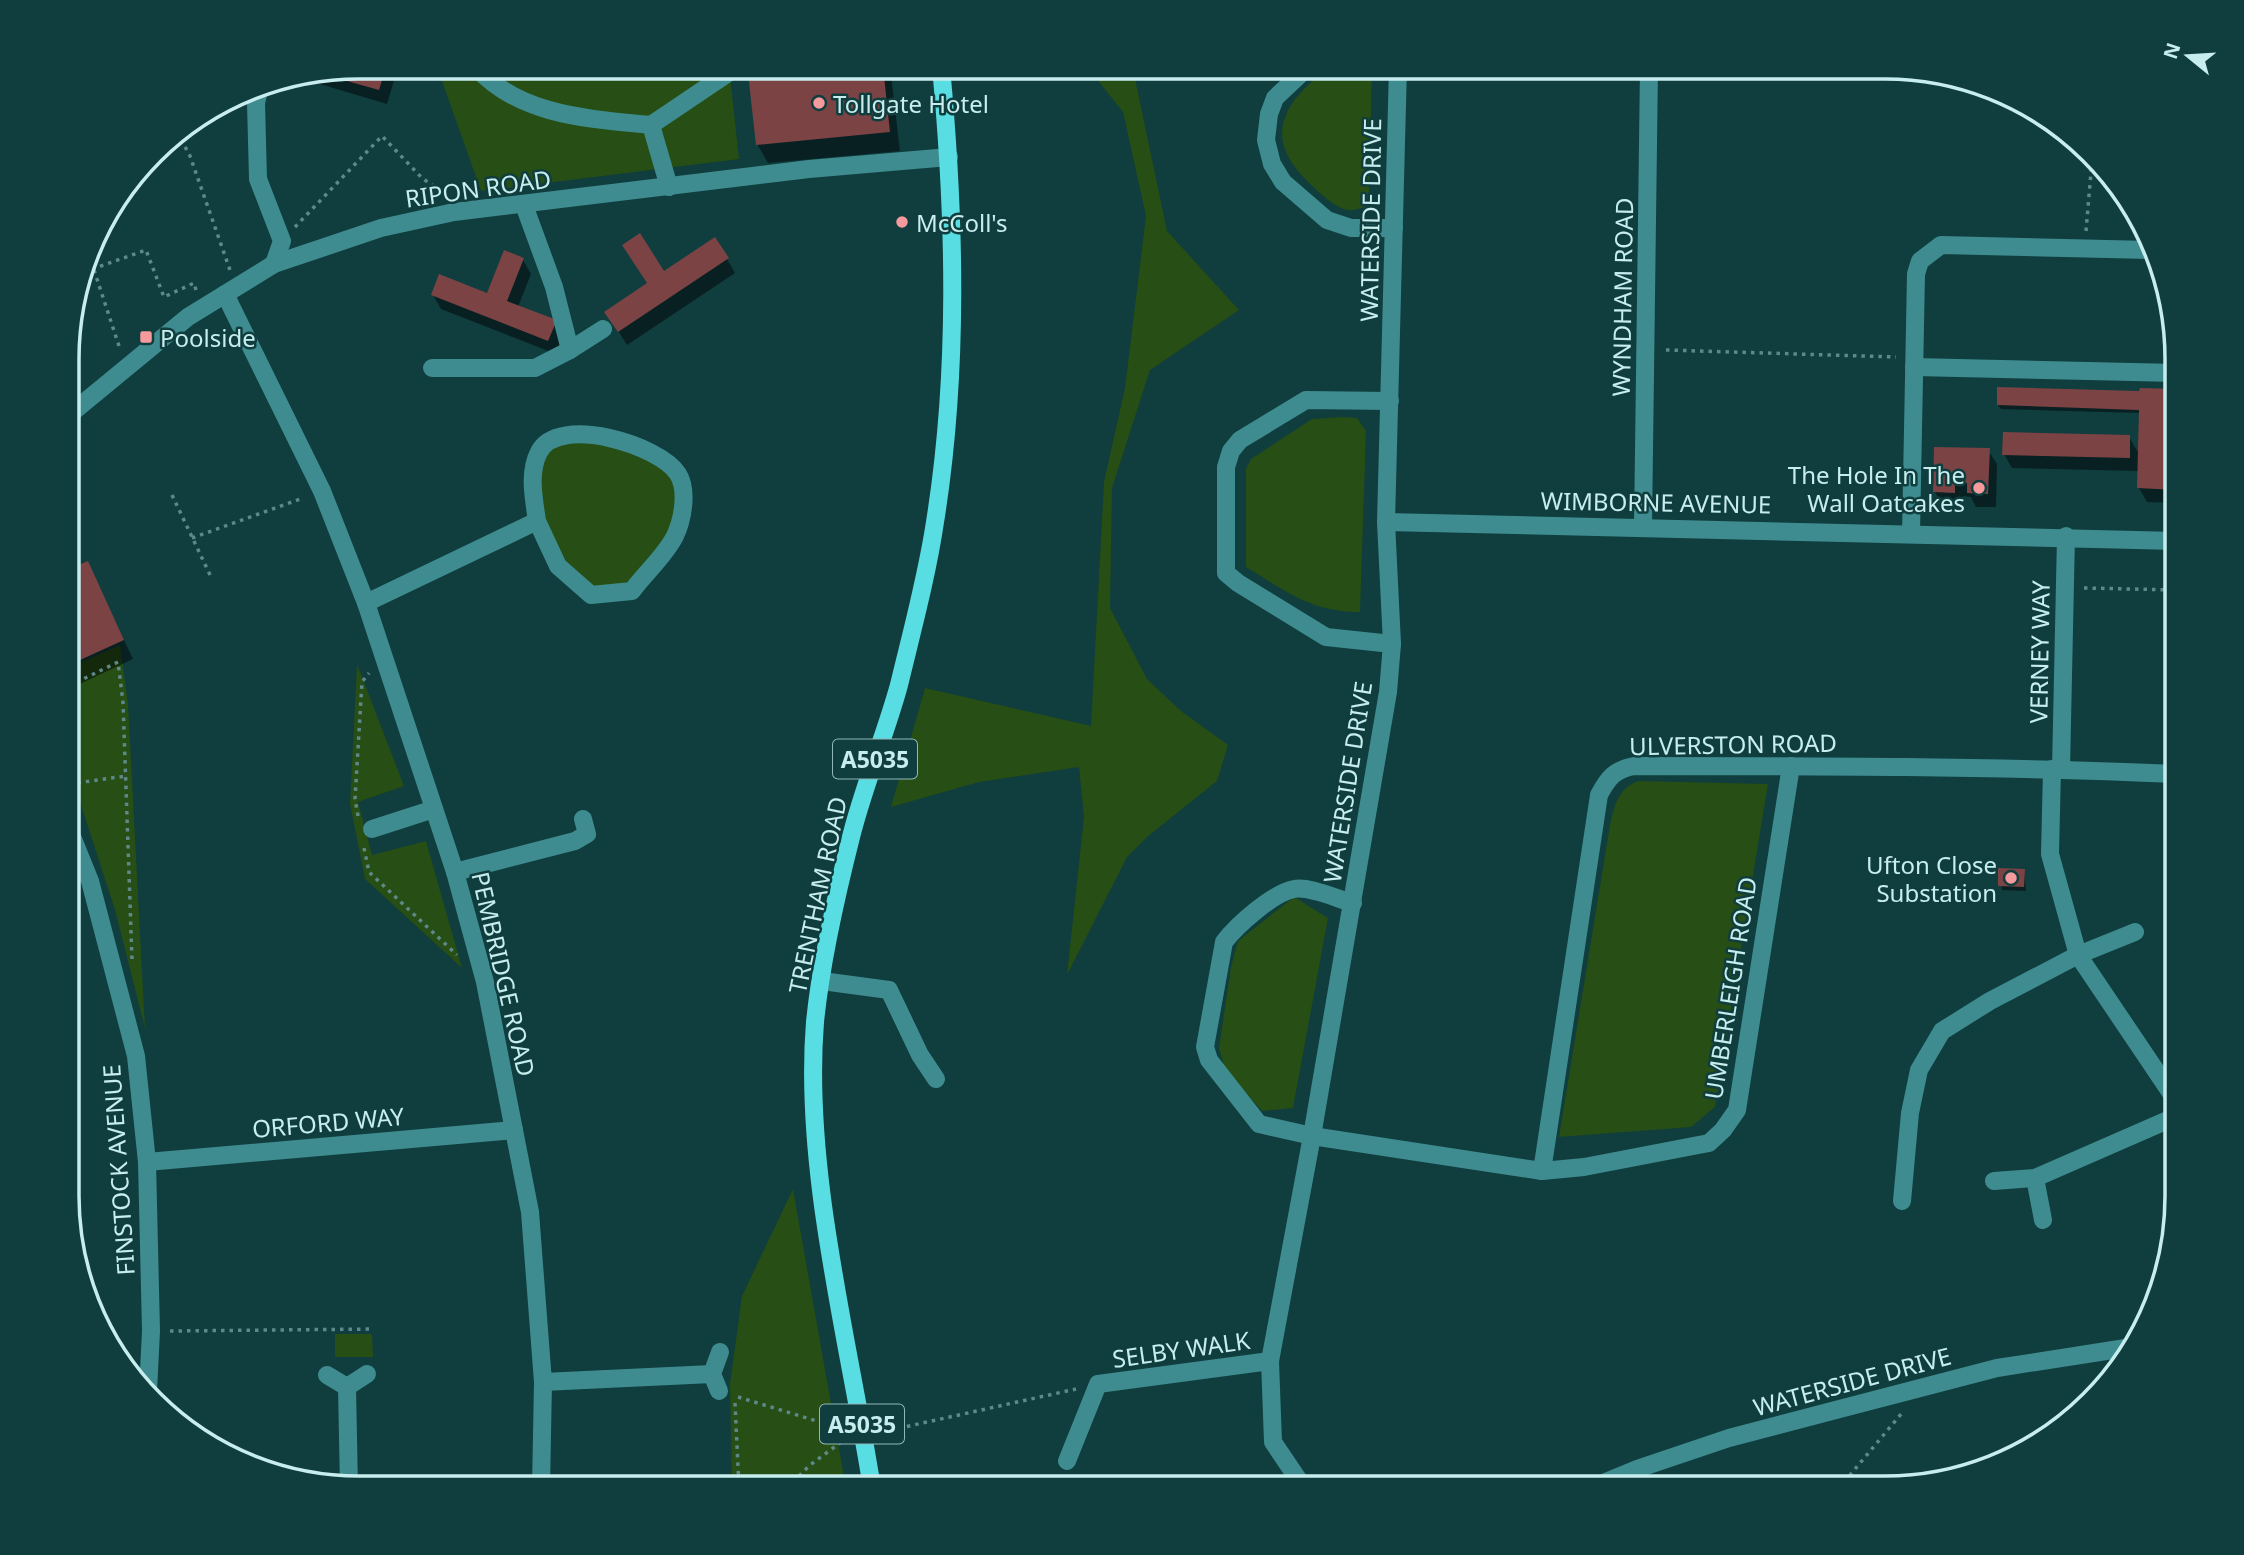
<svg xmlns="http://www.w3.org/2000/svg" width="2244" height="1555" viewBox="0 0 2244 1555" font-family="'Noto Sans',sans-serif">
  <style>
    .green { fill: #264e15 }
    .shadow { fill: #0007 }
    .building { fill: #7c4345 }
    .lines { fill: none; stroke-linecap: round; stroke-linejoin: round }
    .path { stroke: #5e8889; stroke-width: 3.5; stroke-dasharray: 3.5 5; stroke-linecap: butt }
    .minor { stroke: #3e8c8f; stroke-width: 18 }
    .major { stroke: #58dee2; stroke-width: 18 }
    .poi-dot { fill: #f59b9d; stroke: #103d3e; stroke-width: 2.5 }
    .labels { text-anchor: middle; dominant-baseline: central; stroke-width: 5; stroke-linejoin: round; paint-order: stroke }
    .shield { fill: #103d3e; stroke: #90b8b9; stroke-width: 2 }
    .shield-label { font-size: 23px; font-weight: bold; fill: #c7edee }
    .poi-label { font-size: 24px; fill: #c7edee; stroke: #103d3e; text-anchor: start }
    .street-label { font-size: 24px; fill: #c7edee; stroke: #103d3e }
    .rim { fill: none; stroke: #c7edee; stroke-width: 3.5 }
  </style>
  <rect width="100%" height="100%" fill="#103d3e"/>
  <g class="green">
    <path d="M 437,67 L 729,67 L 739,159 L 481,191 Z"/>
    <path d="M 1094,67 L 1133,69 L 1167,231 L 1239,310 L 1150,370 L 1112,488 L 1110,608 L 1147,679 L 1181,711 L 1228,745 L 1217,781 L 1147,837 L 1127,857 L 1067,975 L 1084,817 L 1079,767 L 979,782 L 891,807 L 925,688 L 1091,726 L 1104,482 L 1125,388 L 1146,216 L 1123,112 L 1096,78 Z"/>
    <path d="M 1329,67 L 1372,67 L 1369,206 C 1362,207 1354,211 1348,210 C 1337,208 1328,200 1320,193 C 1298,173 1272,148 1286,115 C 1293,97 1314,79 1329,67 Z"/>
    <path d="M 1342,417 L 1357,418 L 1366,431 L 1360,612 C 1311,612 1287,592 1246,567 L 1246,469 L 1251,459 L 1312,419 Z"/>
    <path d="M 596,439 L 657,459 L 679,491 L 670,533 L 629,587 L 592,590 L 561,563 L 542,520 L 539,467 L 553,443 Z"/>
    <path d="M 120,645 L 128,704 L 145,1028 L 115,910 L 69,768 L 69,668 Z"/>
    <path d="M 357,664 L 404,786 L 358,802 L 372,855 L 426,841 L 462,968 L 365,879 L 350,804 Z"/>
    <path d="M 1638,781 L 1768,784 L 1715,1107 L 1691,1127 L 1559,1137 L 1611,819 C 1616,801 1620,788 1638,781 Z"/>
    <path d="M 1294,897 L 1328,918 L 1293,1108 L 1262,1111 L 1225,1070 L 1219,1048 L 1231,967 L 1238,941 Z"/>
    <path d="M 793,1189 L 846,1488 L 732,1488 L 730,1384 L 742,1296 Z"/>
    <path d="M 335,1334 L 372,1334 L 373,1357 L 335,1357 Z"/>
  </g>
  <g class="shadow">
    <path d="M 358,66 L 398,67 L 387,104 L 320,84 L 315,75 Z"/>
    <path d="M 777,67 L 890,67 L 900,151 L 768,163 L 757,144 Z"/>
    <path d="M 727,259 L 735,273 L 627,345 L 615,326 L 664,273 Z"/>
    <path d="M 523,260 L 531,274 L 518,307 L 555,322 L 563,336 L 556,354 L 441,309 L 433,295 L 488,295 Z"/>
    <path d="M 2177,391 L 2177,503 L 2147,502 L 2139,488 L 2139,471 L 2012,468 L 2004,454 L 2129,437 L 2139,454 L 2141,413 L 2001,409 L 1998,405 Z"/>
    <path d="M 1988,450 L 1997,464 L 1996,507 L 1976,507 L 1971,497 L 1963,496 L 1962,506 L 1943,506 L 1935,492 Z"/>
    <path d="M 87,563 L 133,659 L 69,689 L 69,571 Z"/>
    <path d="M 2000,870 L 2024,870 L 2026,891 L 2002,890 Z"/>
  </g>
  <g class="building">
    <path d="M 358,67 L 386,67 L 379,90 L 322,74 Z"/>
    <path d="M 775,67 L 883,67 L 890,132 L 756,145 L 748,73 L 776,70 Z"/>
    <path d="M 640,233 L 664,271 L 715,237 L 729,258 L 618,332 L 604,312 L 647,283 L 622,245 Z"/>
    <path d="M 504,250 L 524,258 L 507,301 L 557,320 L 548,341 L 431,295 L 439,274 L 487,293 Z"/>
    <path d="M 1997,387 L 2139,391 L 2140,388 L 2177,389 L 2177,490 L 2137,488 L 2139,410 L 1997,405 Z"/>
    <path d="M 2003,432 L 2130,435 L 2130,458 L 2002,455 Z"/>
    <path d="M 1934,447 L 1990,448 L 1988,494 L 1967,493 L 1967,483 L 1955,483 L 1955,493 L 1933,492 Z"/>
    <path d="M 88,561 L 124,640 L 69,665 L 69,569 Z"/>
    <path d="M 1998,868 L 2025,869 L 2024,887 L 1998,886 Z"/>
  </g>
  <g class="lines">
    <g class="path">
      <path d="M 177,132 L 190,156 L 230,270"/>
      <path d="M 295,227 L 382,136 L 422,178 L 446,195"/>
      <path d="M 2086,231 L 2092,160"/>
      <path d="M 94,270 L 120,349"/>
      <path d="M 84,272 L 146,250 L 164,297 L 194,283 L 196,290"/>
      <path d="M 79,289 L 87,285 L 83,275"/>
      <path d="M 1666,350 L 1896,357"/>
      <path d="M 172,495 L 212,579"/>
      <path d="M 192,538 L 303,498"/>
      <path d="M 2084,588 L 2177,590"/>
      <path d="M 69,686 L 118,662 L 123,702 L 132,960"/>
      <path d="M 69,784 L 126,776"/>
      <path d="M 358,816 L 355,799 L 362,682 L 369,673"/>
      <path d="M 364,848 L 369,872 L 457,955"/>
      <path d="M 170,1331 L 374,1329"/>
      <path d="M 738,1397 L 833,1426 L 842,1441"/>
      <path d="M 735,1403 L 739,1488"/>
      <path d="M 882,1432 L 1076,1389"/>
      <path d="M 1675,1477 L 1705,1488"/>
      <path d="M 787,1488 L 810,1465 L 844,1440"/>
      <path d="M 1800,1488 L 1850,1475 L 1902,1413"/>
    </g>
    <g class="minor">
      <path d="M 476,67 C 519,116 591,119 651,125 L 669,187"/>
      <path d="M 1308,67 L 1275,98 L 1269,114 L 1266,140 L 1272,164 L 1283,182 L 1327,220 L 1351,228 L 1394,228"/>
      <path d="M 260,86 L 256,103 L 258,179 L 282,241 L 274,264"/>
      <path d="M 651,125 L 737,67"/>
      <path d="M 524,205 L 554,287 L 570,350 L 603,329"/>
      <path d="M 225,294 L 322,491 L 366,603 L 455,872 L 485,982 L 530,1212 L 543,1382 L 541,1488"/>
      <path d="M 1914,367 L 2177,373"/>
      <path d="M 432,368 L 535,368 L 570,350"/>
      <path d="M 1390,401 L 1306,400 L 1240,440 L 1231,451 L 1226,467 L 1226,573 L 1238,583 L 1326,637 L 1392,644"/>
      <path d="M 69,415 L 188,317 L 274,264 L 381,228 L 454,212 L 809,169 L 949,157"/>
      <path d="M 1386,522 L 2177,541"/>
      <path d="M 1643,527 L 1649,67"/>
      <path d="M 1911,533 L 1916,274 L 1920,261 L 1941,245 L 2150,250"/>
      <path d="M 366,603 L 537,521 C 534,499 528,473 539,452 C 558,414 660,445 678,474 C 688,490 683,519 675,536 C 665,556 645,573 632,591 L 591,595 L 558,566 L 537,521"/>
      <path d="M 2052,769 L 2050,854 L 2078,955 L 2177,1102"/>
      <path d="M 2061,769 L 2066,536"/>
      <path d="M 69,829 L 90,881 L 136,1056 L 147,1162 L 151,1331 L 148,1391"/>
      <path d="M 372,829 L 434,809"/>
      <path d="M 455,872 L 575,841 L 587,834 L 583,819"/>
      <path d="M 1353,903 C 1337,899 1310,886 1294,889 C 1273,893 1237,925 1224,942 L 1205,1047 L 1209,1060 L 1259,1124 L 1312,1136 L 1542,1171 L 1584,1167 L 1709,1143 L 1723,1130 L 1737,1110 L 1791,766"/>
      <path d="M 822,981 L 889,990 L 920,1055 L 936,1079"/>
      <path d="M 147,1162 L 514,1130"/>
      <path d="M 1542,1171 L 1599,795 C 1608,778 1614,770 1634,766 C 1815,766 1996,766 2177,774"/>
      <path d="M 2035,1178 L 2043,1220"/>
      <path d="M 1994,1181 L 2035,1178 L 2177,1116"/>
      <path d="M 1902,1201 L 1910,1113 L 1919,1070 L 1942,1031 L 1990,1001 L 2078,955 L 2135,932"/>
      <path d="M 327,1375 L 347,1387 L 367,1374"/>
      <path d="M 543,1382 L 712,1374"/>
      <path d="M 347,1387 L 349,1488"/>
      <path d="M 719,1391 L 712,1374 L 720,1352"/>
      <path d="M 1067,1461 L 1098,1384 L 1270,1361"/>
      <path d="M 1304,1488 L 1273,1442 L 1270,1361 L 1312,1136 L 1388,692 L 1392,644 L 1386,522 L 1398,67"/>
      <path d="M 1591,1488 L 1637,1469 L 1729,1438 L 1851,1406 L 1997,1368 L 2132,1347"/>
    </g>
    <path class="major" d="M 872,1488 C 849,1341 803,1170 815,1022 C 821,961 836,896 851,837 C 864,785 885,736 899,685 C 912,631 927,576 935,522 C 959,372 955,218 941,67"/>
  </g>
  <g class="poi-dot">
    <circle cx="819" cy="103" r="7"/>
    <circle cx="902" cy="222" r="7"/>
    <rect x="139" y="330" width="14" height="14" rx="3.5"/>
    <circle cx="1979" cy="488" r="7"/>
    <circle cx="2011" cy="878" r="7"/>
  </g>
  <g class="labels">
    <g class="shield">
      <rect x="833" y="739.5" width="84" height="39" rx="5"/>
      <rect x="820" y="1404.5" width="84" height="39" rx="5"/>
    </g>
    <g class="shield-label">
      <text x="875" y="759">A5035</text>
      <text x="862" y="1424">A5035</text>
    </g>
    <g class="poi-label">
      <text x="833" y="103">Tollgate Hotel</text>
      <text x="916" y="222">McColl's</text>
      <text x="160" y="337">Poolside</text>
      <text x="1965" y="474" text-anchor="end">The Hole In The<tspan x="1965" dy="28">Wall Oatcakes</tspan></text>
      <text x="1997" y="864" text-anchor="end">Ufton Close<tspan x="1997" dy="28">Substation</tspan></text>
    </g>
    <g class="street-label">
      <text transform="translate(478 188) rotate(-8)">RIPON ROAD</text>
      <text transform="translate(1370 220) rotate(-89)">WATERSIDE DRIVE</text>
      <text transform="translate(1622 297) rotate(-89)">WYNDHAM ROAD</text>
      <text transform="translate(1656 502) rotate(1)">WIMBORNE AVENUE</text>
      <text transform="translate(2039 652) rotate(-89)">VERNEY WAY</text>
      <text transform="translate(1733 744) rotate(-1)">ULVERSTON ROAD</text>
      <text transform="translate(1347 782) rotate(-81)">WATERSIDE DRIVE</text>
      <text transform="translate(817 895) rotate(-78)">TRENTHAM ROAD</text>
      <text transform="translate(504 974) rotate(77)">PEMBRIDGE ROAD</text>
      <text transform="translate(1730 988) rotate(-81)">UMBERLEIGH ROAD</text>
      <text transform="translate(328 1122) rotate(-5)">ORFORD WAY</text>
      <text transform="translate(118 1170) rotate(-94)">FINSTOCK AVENUE</text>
      <text transform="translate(1181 1349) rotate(-8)">SELBY WALK</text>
      <text transform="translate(1852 1381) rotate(-15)">WATERSIDE DRIVE</text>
    </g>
  </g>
  <path d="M0 0H2244V1555H0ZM359 79H1885A280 280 0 0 1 2165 359V1196A280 280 0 0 1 1885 1476H359A280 280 0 0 1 79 1196V359A280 280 0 0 1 359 79Z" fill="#103d3e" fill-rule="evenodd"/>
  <path class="rim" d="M359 79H1885A280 280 0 0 1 2165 359V1196A280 280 0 0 1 1885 1476H359A280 280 0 0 1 79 1196V359A280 280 0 0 1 359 79Z"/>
  <g transform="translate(2188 56) rotate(288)" stroke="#103d3e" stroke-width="5" paint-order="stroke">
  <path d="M0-5L12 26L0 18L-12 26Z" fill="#c7edee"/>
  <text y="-10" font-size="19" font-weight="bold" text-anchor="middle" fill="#c7edee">N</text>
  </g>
</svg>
